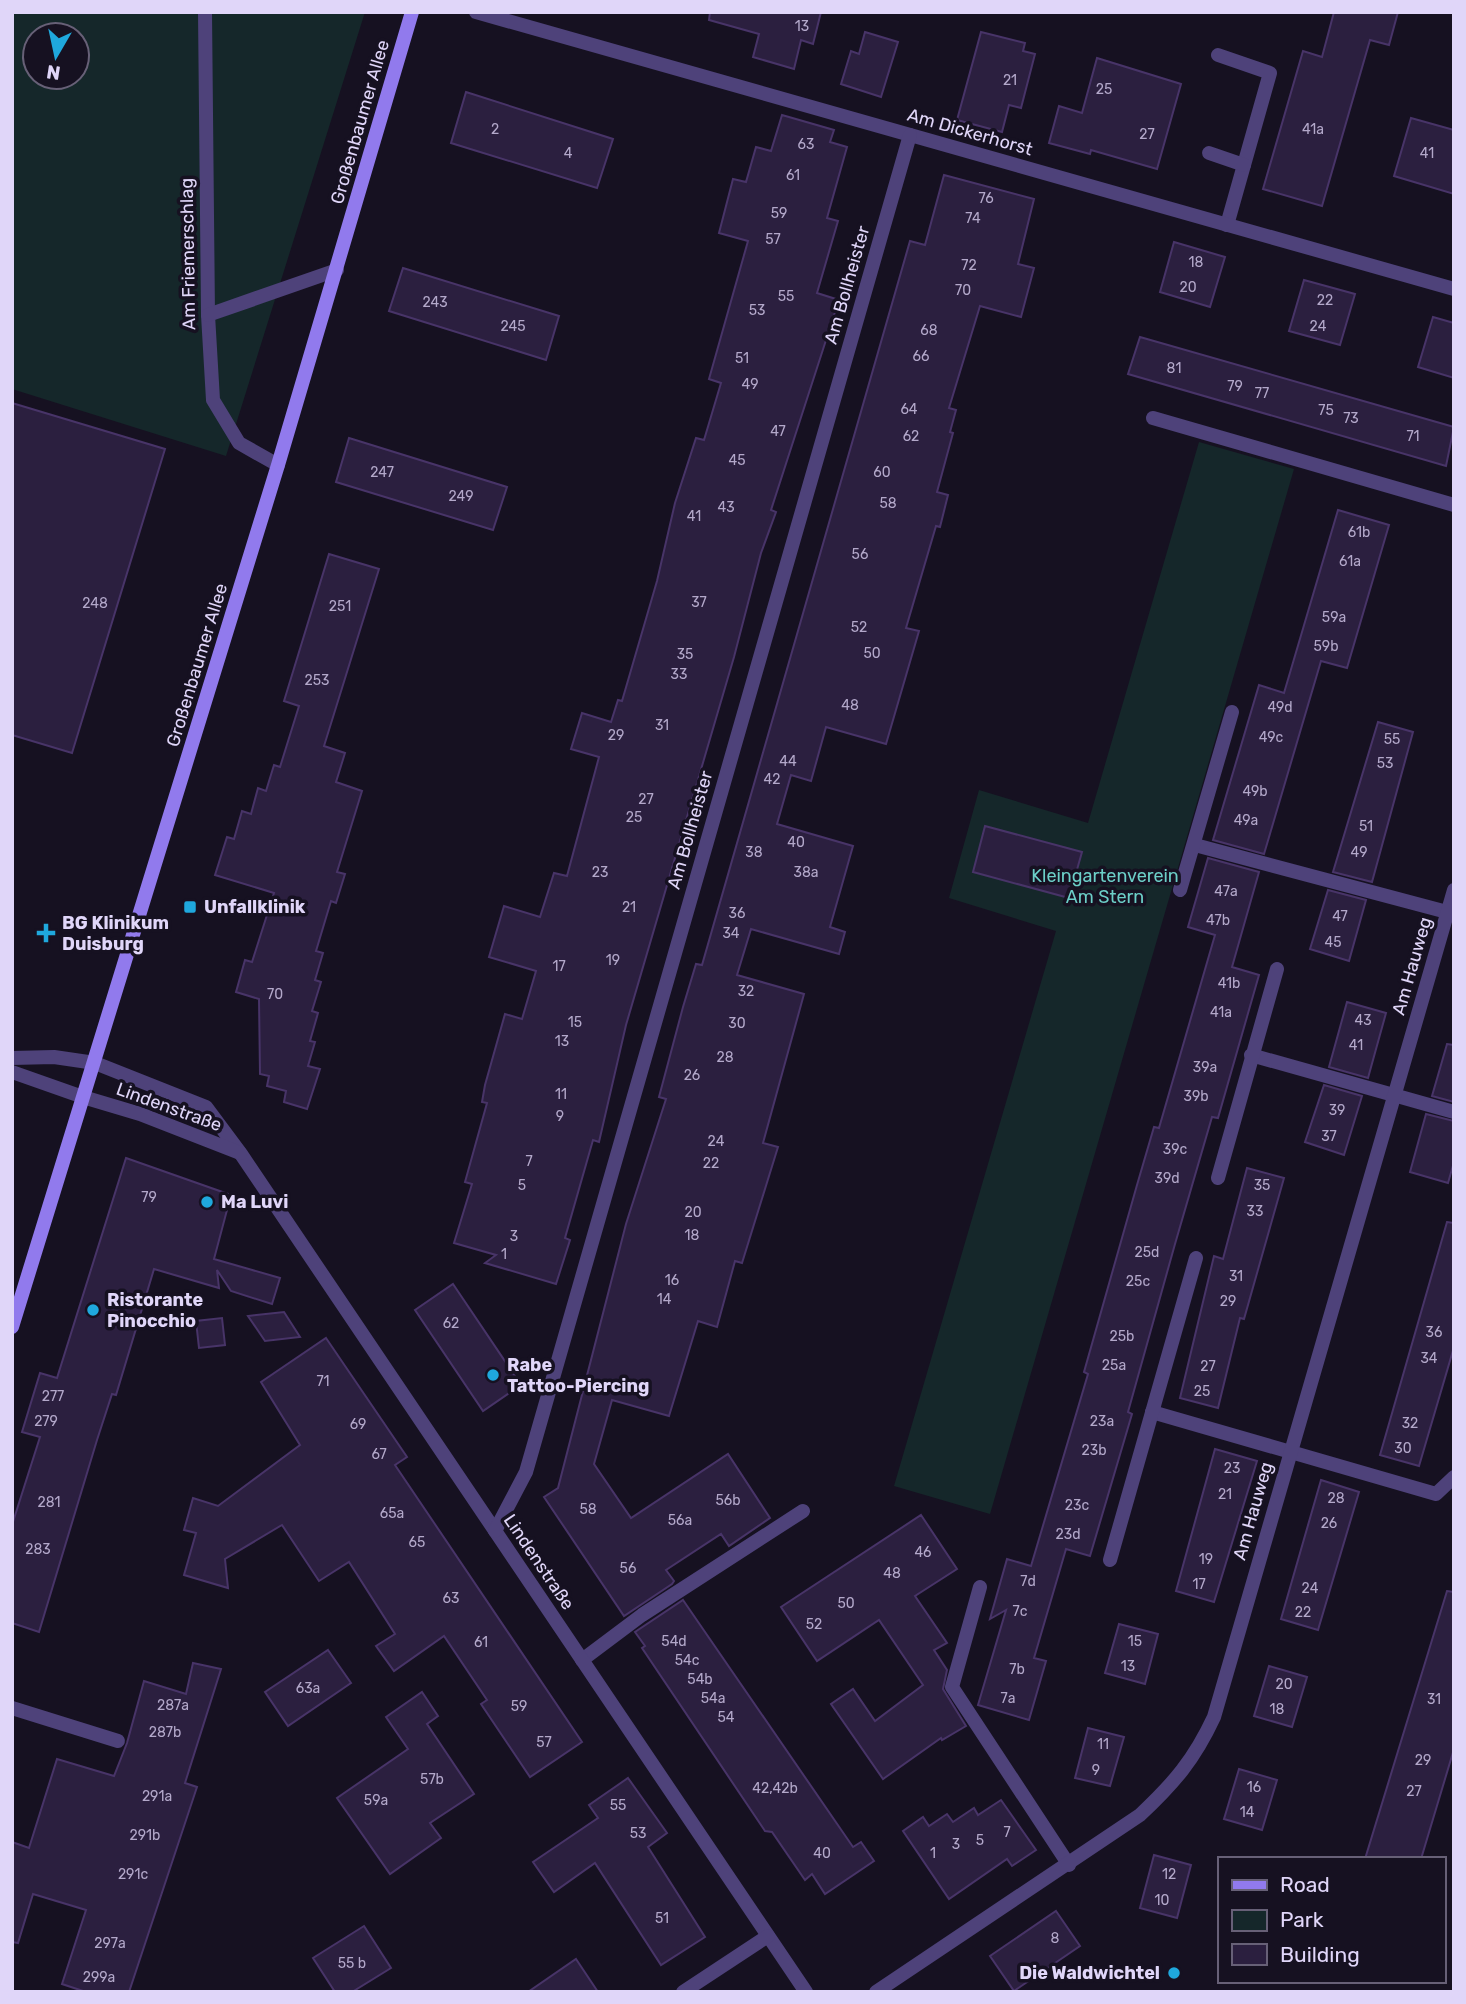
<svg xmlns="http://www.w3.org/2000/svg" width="1466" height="2004" viewBox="0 0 1466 2004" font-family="Rubik,sans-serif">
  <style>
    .green { fill: #15272a; fill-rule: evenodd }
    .building { fill: #2b1f3f; stroke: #483468; stroke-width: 2 }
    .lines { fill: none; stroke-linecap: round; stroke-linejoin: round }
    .lane { stroke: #4e427a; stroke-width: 14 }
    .street { stroke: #4e427a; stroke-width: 14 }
    .secondary { stroke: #917aed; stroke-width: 14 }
    .poi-dot { fill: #1fa8dd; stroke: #161121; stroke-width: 2.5 }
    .labels { text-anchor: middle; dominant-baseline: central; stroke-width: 7; stroke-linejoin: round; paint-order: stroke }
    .number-label { font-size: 14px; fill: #b3a8ca }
    .street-label { font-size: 18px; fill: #e0d6f9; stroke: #161121 }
    .park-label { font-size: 18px; fill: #6ccfc8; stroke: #161121 }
    .poi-label { font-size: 18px; font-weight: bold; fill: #e0d6f9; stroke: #161121; text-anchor: start }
  </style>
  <rect width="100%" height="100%" fill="#161121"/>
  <g class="green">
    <path d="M 12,12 L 365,12 L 226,456 L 12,389 ZM 35,35 L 77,35 L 77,77 L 35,77 Z"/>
    <path d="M 1199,442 L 1294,469 L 990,1514 L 894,1486 L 1056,931 L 949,898 L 979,790 L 1088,823 Z"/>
  </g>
  <g class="building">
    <path d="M 710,12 L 821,12 L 813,44 L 801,40 L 794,69 L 753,57 L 759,34 L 709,20 Z"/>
    <path d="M 1334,12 L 1398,12 L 1389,45 L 1370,40 L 1322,206 L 1263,189 L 1303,51 L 1322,57 Z"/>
    <path d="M 865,32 L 898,42 L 881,97 L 841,84 L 851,51 L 859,54 Z"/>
    <path d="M 981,32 L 1025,43 L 1023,51 L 1035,54 L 1021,108 L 1009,105 L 1002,132 L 957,120 Z"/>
    <path d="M 1097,58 L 1181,84 L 1157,169 L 1091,150 L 1090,154 L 1049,143 L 1059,106 L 1082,113 Z"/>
    <path d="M 466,92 L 613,139 L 597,188 L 451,143 Z"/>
    <path d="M 782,115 L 834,130 L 830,142 L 847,147 L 827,218 L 838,221 L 817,293 L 839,300 L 771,510 L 776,512 L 761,553 L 734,657 L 626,1025 L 599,1142 L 593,1140 L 565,1238 L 570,1240 L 556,1284 L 485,1263 L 496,1255 L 454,1243 L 472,1184 L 465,1182 L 487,1103 L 482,1102 L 485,1085 L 505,1014 L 522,1019 L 536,971 L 489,957 L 504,906 L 540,917 L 554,873 L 567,876 L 599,757 L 571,749 L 582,713 L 611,722 L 618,700 L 622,701 L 657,581 L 675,503 L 696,438 L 704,440 L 721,383 L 709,379 L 748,241 L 719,233 L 733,179 L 746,182 L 756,147 L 771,151 Z"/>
    <path d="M 1411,118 L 1454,130 L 1454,194 L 1394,176 Z"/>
    <path d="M 944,175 L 1034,199 L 1018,264 L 1034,268 L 1021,317 L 980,306 L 949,408 L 956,410 L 950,432 L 953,433 L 937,492 L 948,495 L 940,527 L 936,526 L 906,628 L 919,631 L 886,744 L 826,727 L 811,781 L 791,775 L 777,824 L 853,846 L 830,927 L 845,932 L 839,954 L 751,929 L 737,975 L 804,994 L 763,1143 L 778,1147 L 742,1263 L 735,1261 L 717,1327 L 698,1321 L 669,1416 L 612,1400 L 594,1464 L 631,1518 L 728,1454 L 770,1518 L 729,1546 L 721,1534 L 666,1570 L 674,1581 L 672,1584 L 624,1616 L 544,1497 L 558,1488 L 626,1224 L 666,1099 L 659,1097 L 683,1007 L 696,964 L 702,965 L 910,241 L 925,245 Z"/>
    <path d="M 1174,242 L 1225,257 L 1210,307 L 1160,292 Z"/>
    <path d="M 403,268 L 559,316 L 546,360 L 389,311 Z"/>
    <path d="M 1304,280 L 1355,294 L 1340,345 L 1289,331 Z"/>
    <path d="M 1433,317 L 1454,323 L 1454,378 L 1418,367 Z"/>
    <path d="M 1140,337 L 1454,427 L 1446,466 L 1128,374 Z"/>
    <path d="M 12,403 L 165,449 L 72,753 L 12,735 Z"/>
    <path d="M 349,438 L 507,487 L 493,530 L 336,482 Z"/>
    <path d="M 1338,510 L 1389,525 L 1347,668 L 1321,661 L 1264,854 L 1213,840 L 1259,685 L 1284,693 Z"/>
    <path d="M 329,554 L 379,569 L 324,746 L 345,753 L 336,782 L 362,791 L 337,872 L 345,874 L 336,903 L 331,901 L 316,951 L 323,953 L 315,980 L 321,982 L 312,1011 L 318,1013 L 310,1041 L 315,1042 L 308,1066 L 320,1069 L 307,1109 L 284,1102 L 286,1091 L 267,1086 L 269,1076 L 260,1074 L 259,999 L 236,992 L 245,960 L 252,962 L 274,893 L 215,875 L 227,837 L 234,839 L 242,811 L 251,814 L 258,788 L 266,791 L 274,765 L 280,767 L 299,706 L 284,701 Z"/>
    <path d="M 1378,722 L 1413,732 L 1372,882 L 1333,872 Z"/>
    <path d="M 985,826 L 1082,852 L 1069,898 L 973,872 Z"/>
    <path d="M 1208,858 L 1259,872 L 1232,967 L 1259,975 L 1218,1118 L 1212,1117 L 1175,1244 L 1128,1412 L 1132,1414 L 1090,1556 L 1066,1549 L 1034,1658 L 1046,1661 L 1029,1720 L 978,1705 L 1006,1610 L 990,1619 L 1007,1559 L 1031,1566 L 1088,1374 L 1084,1372 L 1137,1185 L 1154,1127 L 1159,1128 L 1215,935 L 1188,927 Z"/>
    <path d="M 1328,890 L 1366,900 L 1349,961 L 1310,949 Z"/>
    <path d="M 1347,1002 L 1386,1013 L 1368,1078 L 1329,1067 Z"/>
    <path d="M 1447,1044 L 1454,1045 L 1454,1102 L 1432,1096 Z"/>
    <path d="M 1324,1085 L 1362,1096 L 1344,1155 L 1305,1142 Z"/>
    <path d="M 1426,1114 L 1454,1121 L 1454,1162 L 1448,1183 L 1410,1172 Z"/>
    <path d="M 126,1158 L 231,1195 L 214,1259 L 280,1278 L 272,1304 L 231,1291 L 217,1270 L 219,1288 L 154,1269 L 116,1395 L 112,1394 L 97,1440 L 39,1632 L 12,1623 L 12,1525 L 40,1437 L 22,1432 L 40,1373 L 57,1378 Z"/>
    <path d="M 1247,1168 L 1284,1178 L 1244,1319 L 1240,1318 L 1218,1408 L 1180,1398 L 1214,1256 L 1223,1259 Z"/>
    <path d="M 1447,1222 L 1454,1223 L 1454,1347 L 1419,1466 L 1380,1455 Z"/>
    <path d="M 453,1284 L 521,1385 L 483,1411 L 415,1310 Z"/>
    <path d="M 284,1312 L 300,1337 L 265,1341 L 248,1316 Z"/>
    <path d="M 222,1318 L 225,1345 L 199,1348 L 196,1321 Z"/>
    <path d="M 326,1338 L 407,1457 L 395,1465 L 582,1742 L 530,1777 L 481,1704 L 487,1700 L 444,1636 L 394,1671 L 376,1646 L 395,1634 L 349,1562 L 319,1581 L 282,1525 L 225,1559 L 228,1588 L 184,1575 L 196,1533 L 184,1530 L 193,1498 L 218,1506 L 300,1445 L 261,1382 Z"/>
    <path d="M 1215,1449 L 1257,1461 L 1214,1602 L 1176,1591 Z"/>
    <path d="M 1321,1480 L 1359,1492 L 1318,1630 L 1281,1619 Z"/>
    <path d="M 921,1515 L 957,1569 L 915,1596 L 947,1643 L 934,1650 L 947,1670 L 943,1689 L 966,1726 L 942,1740 L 941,1738 L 883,1779 L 831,1704 L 853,1689 L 875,1721 L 923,1685 L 879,1620 L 817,1661 L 781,1607 Z"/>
    <path d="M 1447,1591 L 1454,1592 L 1454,1749 L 1421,1859 L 1365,1859 Z"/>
    <path d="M 683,1600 L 853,1847 L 861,1842 L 874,1861 L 825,1894 L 812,1874 L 805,1880 L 772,1832 L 765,1831 L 642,1648 L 645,1646 L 635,1632 Z"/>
    <path d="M 1119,1624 L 1158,1634 L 1145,1684 L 1105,1673 Z"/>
    <path d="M 328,1650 L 351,1683 L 288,1726 L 265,1692 Z"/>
    <path d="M 193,1663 L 221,1669 L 185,1783 L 197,1787 L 129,1992 L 86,1992 L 62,1984 L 86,1910 L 33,1894 L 18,1943 L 12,1942 L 12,1842 L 29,1848 L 57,1759 L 114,1776 L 127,1743 L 144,1681 L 186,1694 Z"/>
    <path d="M 1269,1666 L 1307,1677 L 1292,1727 L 1254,1716 Z"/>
    <path d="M 422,1692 L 438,1716 L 427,1724 L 474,1794 L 430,1823 L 441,1838 L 390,1874 L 337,1798 L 408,1749 L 386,1717 Z"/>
    <path d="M 1088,1728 L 1124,1737 L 1110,1786 L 1075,1778 Z"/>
    <path d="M 1239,1769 L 1277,1780 L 1262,1830 L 1224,1819 Z"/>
    <path d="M 628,1778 L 667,1833 L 648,1847 L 705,1937 L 661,1965 L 595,1863 L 554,1892 L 533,1862 L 598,1818 L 589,1805 Z"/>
    <path d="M 1001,1800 L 1036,1850 L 1012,1866 L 1007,1859 L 949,1899 L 903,1831 L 923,1817 L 929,1826 L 947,1814 L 953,1822 L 974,1808 L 978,1815 Z"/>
    <path d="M 1154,1855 L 1191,1865 L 1177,1918 L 1140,1908 Z"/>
    <path d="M 1056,1911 L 1080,1946 L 1014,1991 L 990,1956 Z"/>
    <path d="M 364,1926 L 391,1968 L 352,1992 L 335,1992 L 313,1958 Z"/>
    <path d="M 576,1959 L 598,1992 L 528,1992 Z"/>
  </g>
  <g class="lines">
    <g class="lane">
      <path d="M 205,12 L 208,315 L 213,400 L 239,443 L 278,465"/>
      <path d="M 1218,55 L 1270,73 L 1227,225"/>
      <path d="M 1209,153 L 1244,165"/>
      <path d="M 208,315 L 337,270"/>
      <path d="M 1153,418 L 1454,505"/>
      <path d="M 1195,845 L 1447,912"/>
      <path d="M 1180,890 L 1232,712"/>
      <path d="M 1251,1055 L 1454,1112"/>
      <path d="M 12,1058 L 54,1057 L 95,1063"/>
      <path d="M 12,1072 L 83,1097"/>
      <path d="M 1218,1178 L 1277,969"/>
      <path d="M 1152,1412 L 1436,1494 L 1454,1477"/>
      <path d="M 1110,1560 L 1196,1258"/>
      <path d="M 980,1587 L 952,1687 L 1069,1865"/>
      <path d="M 582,1660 L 642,1615 L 803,1511"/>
      <path d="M 12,1708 L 118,1741"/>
    </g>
    <g class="street">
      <path d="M 476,12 L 1454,289"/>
      <path d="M 95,1063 L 206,1107 L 241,1154 L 806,1992"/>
      <path d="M 83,1097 L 140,1114 L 240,1153"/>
      <path d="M 495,1531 L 526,1472 L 910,135"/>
      <path d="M 683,1992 L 768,1936"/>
      <path d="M 876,1992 L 1140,1815 C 1174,1783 1194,1760 1214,1717 L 1454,890"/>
    </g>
    <path class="secondary" d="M 12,1327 L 278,465 L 412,12"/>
  </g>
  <g class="poi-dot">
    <rect x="183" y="900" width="14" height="14" rx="3.5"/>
    <path d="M42.5 922.5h7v7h7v7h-7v7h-7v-7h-7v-7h7z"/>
    <circle cx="207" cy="1202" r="7"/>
    <circle cx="93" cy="1310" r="7"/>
    <circle cx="493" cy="1375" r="7"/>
    <circle cx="1174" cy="1973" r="7"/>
  </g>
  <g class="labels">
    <g class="number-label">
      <text x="802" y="26">13</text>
      <text x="1010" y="80">21</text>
      <text x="1104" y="89">25</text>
      <text x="495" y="129">2</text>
      <text x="1313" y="129">41a</text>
      <text x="1147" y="134">27</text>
      <text x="806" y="144">63</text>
      <text x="568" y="153">4</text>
      <text x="1427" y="153">41</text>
      <text x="793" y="175">61</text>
      <text x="986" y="198">76</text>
      <text x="779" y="213">59</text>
      <text x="973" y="218">74</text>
      <text x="773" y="239">57</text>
      <text x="1196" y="262">18</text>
      <text x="969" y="265">72</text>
      <text x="1188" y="287">20</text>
      <text x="963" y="290">70</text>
      <text x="786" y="296">55</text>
      <text x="1325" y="300">22</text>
      <text x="435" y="302">243</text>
      <text x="757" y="310">53</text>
      <text x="513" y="326">245</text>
      <text x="1318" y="326">24</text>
      <text x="929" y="330">68</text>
      <text x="921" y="356">66</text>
      <text x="742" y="358">51</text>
      <text x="1174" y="368">81</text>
      <text x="750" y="384">49</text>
      <text x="1235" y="386">79</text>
      <text x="1262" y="393">77</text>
      <text x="909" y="409">64</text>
      <text x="1326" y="410">75</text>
      <text x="1351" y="418">73</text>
      <text x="778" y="431">47</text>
      <text x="911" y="436">62</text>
      <text x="1413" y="436">71</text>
      <text x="737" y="460">45</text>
      <text x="382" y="472">247</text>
      <text x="882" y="472">60</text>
      <text x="461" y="496">249</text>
      <text x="888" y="503">58</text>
      <text x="726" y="507">43</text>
      <text x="694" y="516">41</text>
      <text x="1359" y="532">61b</text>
      <text x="860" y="554">56</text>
      <text x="1350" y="561">61a</text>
      <text x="699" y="602">37</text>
      <text x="95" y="603">248</text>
      <text x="340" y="606">251</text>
      <text x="1334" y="617">59a</text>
      <text x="859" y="627">52</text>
      <text x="1326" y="646">59b</text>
      <text x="872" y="653">50</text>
      <text x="685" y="654">35</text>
      <text x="679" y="674">33</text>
      <text x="317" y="680">253</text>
      <text x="850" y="705">48</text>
      <text x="1280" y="707">49d</text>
      <text x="662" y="725">31</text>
      <text x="616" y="735">29</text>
      <text x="1271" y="737">49c</text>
      <text x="1392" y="739">55</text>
      <text x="788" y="761">44</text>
      <text x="1385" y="763">53</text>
      <text x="772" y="779">42</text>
      <text x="1255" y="791">49b</text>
      <text x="646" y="799">27</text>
      <text x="634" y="817">25</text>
      <text x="1246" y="820">49a</text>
      <text x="1366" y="826">51</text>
      <text x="796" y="842">40</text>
      <text x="754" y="852">38</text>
      <text x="1359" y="852">49</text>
      <text x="600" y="872">23</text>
      <text x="806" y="872">38a</text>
      <text x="1226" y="891">47a</text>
      <text x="629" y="907">21</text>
      <text x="737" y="913">36</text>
      <text x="1340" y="916">47</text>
      <text x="1218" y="920">47b</text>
      <text x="731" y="933">34</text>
      <text x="1333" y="942">45</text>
      <text x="613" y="960">19</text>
      <text x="559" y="966">17</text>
      <text x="1229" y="983">41b</text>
      <text x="746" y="991">32</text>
      <text x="275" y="994">70</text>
      <text x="1221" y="1012">41a</text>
      <text x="1363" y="1020">43</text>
      <text x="575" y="1022">15</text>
      <text x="737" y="1023">30</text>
      <text x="562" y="1041">13</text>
      <text x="1356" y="1045">41</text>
      <text x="725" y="1057">28</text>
      <text x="1205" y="1067">39a</text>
      <text x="692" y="1075">26</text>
      <text x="561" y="1094">11</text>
      <text x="1196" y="1096">39b</text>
      <text x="1337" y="1110">39</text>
      <text x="560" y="1116">9</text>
      <text x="1329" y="1136">37</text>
      <text x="716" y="1141">24</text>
      <text x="1175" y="1149">39c</text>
      <text x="529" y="1161">7</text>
      <text x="711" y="1163">22</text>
      <text x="1167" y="1178">39d</text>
      <text x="522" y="1185">5</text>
      <text x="1262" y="1185">35</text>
      <text x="149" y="1197">79</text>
      <text x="1255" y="1211">33</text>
      <text x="693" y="1212">20</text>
      <text x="692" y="1235">18</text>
      <text x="514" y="1236">3</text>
      <text x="1147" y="1252">25d</text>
      <text x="504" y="1254">1</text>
      <text x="1236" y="1276">31</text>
      <text x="672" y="1280">16</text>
      <text x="1138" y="1281">25c</text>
      <text x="664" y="1299">14</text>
      <text x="1228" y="1301">29</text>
      <text x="451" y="1323">62</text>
      <text x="1434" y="1332">36</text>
      <text x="1122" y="1336">25b</text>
      <text x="1429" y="1358">34</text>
      <text x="1114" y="1365">25a</text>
      <text x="1208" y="1366">27</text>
      <text x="323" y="1381">71</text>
      <text x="1202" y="1391">25</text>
      <text x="53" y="1396">277</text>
      <text x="46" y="1421">279</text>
      <text x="1102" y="1421">23a</text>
      <text x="1410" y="1423">32</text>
      <text x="358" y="1424">69</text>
      <text x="1403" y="1448">30</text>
      <text x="1094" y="1450">23b</text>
      <text x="379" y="1454">67</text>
      <text x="1232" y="1468">23</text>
      <text x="1225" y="1494">21</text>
      <text x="1336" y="1498">28</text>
      <text x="728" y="1500">56b</text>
      <text x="49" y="1502">281</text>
      <text x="1077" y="1505">23c</text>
      <text x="588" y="1509">58</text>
      <text x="392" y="1513">65a</text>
      <text x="680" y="1520">56a</text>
      <text x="1329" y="1523">26</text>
      <text x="1068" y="1534">23d</text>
      <text x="417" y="1542">65</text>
      <text x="38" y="1549">283</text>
      <text x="923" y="1552">46</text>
      <text x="1206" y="1559">19</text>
      <text x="628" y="1568">56</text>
      <text x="892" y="1573">48</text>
      <text x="1028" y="1581">7d</text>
      <text x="1199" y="1584">17</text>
      <text x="1310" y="1588">24</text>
      <text x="451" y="1598">63</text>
      <text x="846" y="1603">50</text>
      <text x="1020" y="1611">7c</text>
      <text x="1303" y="1612">22</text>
      <text x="814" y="1624">52</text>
      <text x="674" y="1641">54d</text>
      <text x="1135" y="1641">15</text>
      <text x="481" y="1642">61</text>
      <text x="687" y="1660">54c</text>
      <text x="1128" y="1666">13</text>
      <text x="1017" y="1669">7b</text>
      <text x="700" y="1679">54b</text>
      <text x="1284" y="1684">20</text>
      <text x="308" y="1688">63a</text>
      <text x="713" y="1698">54a</text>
      <text x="1008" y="1698">7a</text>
      <text x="1434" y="1699">31</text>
      <text x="173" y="1705">287a</text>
      <text x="519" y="1706">59</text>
      <text x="1277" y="1709">18</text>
      <text x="726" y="1717">54</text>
      <text x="165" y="1732">287b</text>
      <text x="544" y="1742">57</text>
      <text x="1103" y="1744">11</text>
      <text x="1423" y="1760">29</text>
      <text x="1096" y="1770">9</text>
      <text x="432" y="1779">57b</text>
      <text x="1254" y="1787">16</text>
      <text x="775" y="1788">42,42b</text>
      <text x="1414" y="1791">27</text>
      <text x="157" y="1796">291a</text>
      <text x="376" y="1800">59a</text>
      <text x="618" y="1805">55</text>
      <text x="1247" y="1812">14</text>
      <text x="1007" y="1832">7</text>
      <text x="638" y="1833">53</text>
      <text x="145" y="1835">291b</text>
      <text x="980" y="1840">5</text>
      <text x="956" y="1844">3</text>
      <text x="822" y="1853">40</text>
      <text x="933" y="1853">1</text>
      <text x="133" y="1874">291c</text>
      <text x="1169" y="1874">12</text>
      <text x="1162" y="1900">10</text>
      <text x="662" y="1918">51</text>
      <text x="1055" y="1938">8</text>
      <text x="110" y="1943">297a</text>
      <text x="352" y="1963">55 b</text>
      <text x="99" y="1977">299a</text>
    </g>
    <g class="street-label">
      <text transform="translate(360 122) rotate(-74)">Großenbaumer Allee</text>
      <text transform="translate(970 132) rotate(16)">Am Dickerhorst</text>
      <text transform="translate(188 254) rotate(-91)">Am Friemerschlag</text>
      <text transform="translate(847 285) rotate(-74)">Am Bollheister</text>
      <text transform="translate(197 665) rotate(-73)">Großenbaumer Allee</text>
      <text transform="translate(690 830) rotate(-74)">Am Bollheister</text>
      <text transform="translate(1412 966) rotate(-74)">Am Hauweg</text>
      <text transform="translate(169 1107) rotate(20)">Lindenstraße</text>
      <text transform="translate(1253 1511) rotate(-74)">Am Hauweg</text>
      <text transform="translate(539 1562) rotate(56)">Lindenstraße</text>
    </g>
    <g class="park-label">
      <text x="1105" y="876">Kleingartenverein<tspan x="1105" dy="21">Am Stern</tspan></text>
    </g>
    <g class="poi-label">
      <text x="204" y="907">Unfallklinik</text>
      <text x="62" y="923">BG Klinikum<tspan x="62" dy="21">Duisburg</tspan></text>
      <text x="221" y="1202">Ma Luvi</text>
      <text x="107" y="1300">Ristorante<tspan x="107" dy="21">Pinocchio</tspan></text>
      <text x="507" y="1365">Rabe<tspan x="507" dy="21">Tattoo-Piercing</tspan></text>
      <text x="1160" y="1973" text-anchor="end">Die Waldwichtel</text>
    </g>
  </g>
  <rect width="1466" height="2004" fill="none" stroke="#e0d6f9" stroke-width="28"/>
  <rect x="1218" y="1857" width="228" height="126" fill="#161121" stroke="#676077" stroke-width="2"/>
  <rect x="1232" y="1880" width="35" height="10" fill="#917aed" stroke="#676077" stroke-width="2"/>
  <text x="1280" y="1892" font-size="21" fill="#e0d6f9">Road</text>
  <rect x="1232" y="1910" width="35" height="21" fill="#15272a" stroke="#676077" stroke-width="2"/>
  <text x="1280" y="1927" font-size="21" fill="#e0d6f9">Park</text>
  <rect x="1232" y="1944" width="35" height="21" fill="#2b1f3f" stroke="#676077" stroke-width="2"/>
  <text x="1280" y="1962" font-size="21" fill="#e0d6f9">Building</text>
  <g transform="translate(56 56) rotate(189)"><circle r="33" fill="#161121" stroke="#676077" stroke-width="2"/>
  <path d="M0-5L12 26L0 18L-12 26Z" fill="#1fa8dd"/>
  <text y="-10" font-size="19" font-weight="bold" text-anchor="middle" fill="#e0d6f9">N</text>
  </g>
</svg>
